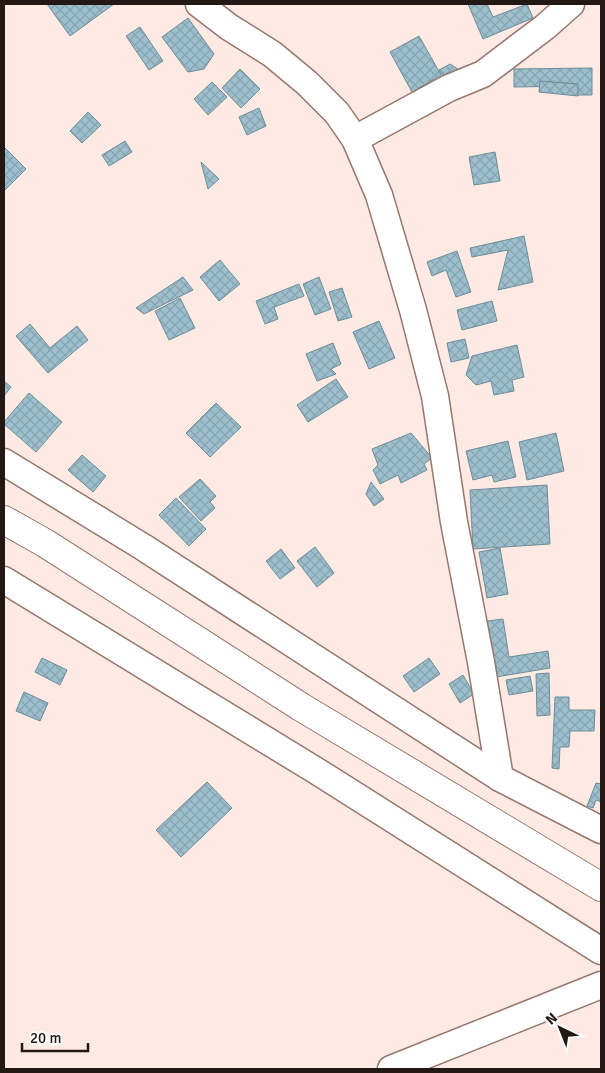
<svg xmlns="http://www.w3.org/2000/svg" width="605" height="1073" viewBox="0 0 605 1073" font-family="Signika,sans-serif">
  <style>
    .building { fill: url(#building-cross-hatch); stroke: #6c8c99 }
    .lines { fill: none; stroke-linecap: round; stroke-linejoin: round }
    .minor-casing { stroke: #96776d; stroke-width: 29 }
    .highway-casing { stroke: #96776d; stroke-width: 30 }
    .minor { stroke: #fff; stroke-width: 26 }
    .highway { stroke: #fff; stroke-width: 28 }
  </style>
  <defs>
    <pattern id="building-cross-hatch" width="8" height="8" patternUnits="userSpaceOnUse" patternTransform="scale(1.25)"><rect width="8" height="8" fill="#9dbfcd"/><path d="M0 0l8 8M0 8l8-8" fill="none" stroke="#87a3af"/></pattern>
  </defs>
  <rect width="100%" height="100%" fill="#ffeae3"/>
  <g class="building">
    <path d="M 47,4 L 114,4 L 70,36 Z"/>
    <path d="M 468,4 L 487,4 L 493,17 L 527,4 L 533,18 L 483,39 Z"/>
    <path d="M 188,18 L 214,54 L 204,69 L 188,72 L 162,37 Z"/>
    <path d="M 140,27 L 163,61 L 149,70 L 126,36 Z"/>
    <path d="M 419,36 L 441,75 L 412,92 L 390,52 Z"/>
    <path d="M 450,64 L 461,71 L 446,81 L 439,70 Z"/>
    <path d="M 592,68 L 592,95 L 576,95 L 577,86 L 514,87 L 514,69 Z"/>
    <path d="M 240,69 L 260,89 L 241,108 L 222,88 Z"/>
    <path d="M 540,81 L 578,84 L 578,96 L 539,92 Z"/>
    <path d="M 212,82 L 227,97 L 208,115 L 194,99 Z"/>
    <path d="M 259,108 L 266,126 L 247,135 L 239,117 Z"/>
    <path d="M 88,112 L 101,125 L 82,143 L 70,131 Z"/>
    <path d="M 125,141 L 132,152 L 109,166 L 102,155 Z"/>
    <path d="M 4,147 L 26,169 L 4,191 Z"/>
    <path d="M 495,152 L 500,181 L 474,185 L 469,157 Z"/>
    <path d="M 201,162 L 219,179 L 208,189 Z"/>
    <path d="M 524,236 L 533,282 L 498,290 L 508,250 L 472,257 L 470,248 Z"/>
    <path d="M 457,251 L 471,292 L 456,297 L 446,270 L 432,276 L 427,262 Z"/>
    <path d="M 220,260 L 240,284 L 219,301 L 200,277 Z"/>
    <path d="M 183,277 L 193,290 L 144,314 L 136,308 Z"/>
    <path d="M 319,277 L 331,309 L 315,315 L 303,284 Z"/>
    <path d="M 299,284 L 304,296 L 274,307 L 278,319 L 265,324 L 256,301 Z"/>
    <path d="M 342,288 L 352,317 L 338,321 L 329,292 Z"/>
    <path d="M 180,298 L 195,328 L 169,340 L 155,311 Z"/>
    <path d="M 492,301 L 497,321 L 462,330 L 457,310 Z"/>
    <path d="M 379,321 L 395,358 L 369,369 L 353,332 Z"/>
    <path d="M 30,324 L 50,348 L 77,326 L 88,340 L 48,373 L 16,336 Z"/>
    <path d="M 465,339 L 469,358 L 451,362 L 447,343 Z"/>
    <path d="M 333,343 L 341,364 L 331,369 L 336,374 L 317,381 L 306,354 Z"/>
    <path d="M 517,345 L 524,377 L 512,380 L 514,391 L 494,395 L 491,381 L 476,385 L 466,375 L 472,356 Z"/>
    <path d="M 336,379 L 348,397 L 308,422 L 297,405 Z"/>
    <path d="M 4,381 L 11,387 L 4,396 Z"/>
    <path d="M 29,393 L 62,422 L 36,452 L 4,424 L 4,422 Z"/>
    <path d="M 216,403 L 241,427 L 210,457 L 186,433 Z"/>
    <path d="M 411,433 L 432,458 L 424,464 L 427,470 L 401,483 L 398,475 L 380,484 L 373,470 L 378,465 L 372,449 Z"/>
    <path d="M 556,433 L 564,471 L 527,480 L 519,442 Z"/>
    <path d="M 508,441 L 516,477 L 494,482 L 492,475 L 473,480 L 466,451 Z"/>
    <path d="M 82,455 L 106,476 L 93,492 L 68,470 Z"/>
    <path d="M 200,479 L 216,496 L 210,502 L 215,508 L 201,521 L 179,497 Z"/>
    <path d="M 371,482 L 384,499 L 374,506 L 366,494 Z"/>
    <path d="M 547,485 L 550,544 L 473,549 L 470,490 Z"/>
    <path d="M 176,498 L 206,529 L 189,546 L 159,515 Z"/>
    <path d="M 315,547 L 334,573 L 317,587 L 297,561 Z"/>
    <path d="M 500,548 L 508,594 L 487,598 L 479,552 Z"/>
    <path d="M 281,549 L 295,568 L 280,579 L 266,561 Z"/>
    <path d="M 503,619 L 509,657 L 548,651 L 550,668 L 496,677 L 487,621 Z"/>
    <path d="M 42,658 L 67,670 L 60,685 L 35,672 Z"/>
    <path d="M 429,658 L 440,674 L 414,692 L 403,676 Z"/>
    <path d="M 549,673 L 550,715 L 537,716 L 536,674 Z"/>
    <path d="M 463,675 L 474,694 L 460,703 L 449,684 Z"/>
    <path d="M 530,676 L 533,691 L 509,695 L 506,680 Z"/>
    <path d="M 24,692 L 48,703 L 40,721 L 16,711 Z"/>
    <path d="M 555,697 L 569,697 L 569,710 L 595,710 L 594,731 L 570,731 L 569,747 L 560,747 L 559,769 L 552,768 Z"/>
    <path d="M 207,782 L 232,808 L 181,857 L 156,830 Z"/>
    <path d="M 596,783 L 601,784 L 601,802 L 596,800 L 593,808 L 587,806 Z"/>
  </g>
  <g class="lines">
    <g class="minor-casing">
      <g id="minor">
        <path d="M 199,4 L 229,27 L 272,54 L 307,83 L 337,113 L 355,139 L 379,195 L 413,310 L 435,396 L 454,522 L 481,662 L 500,778"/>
        <path d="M 355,139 L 449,88 L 483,74 L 545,27 L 571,4"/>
        <path d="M 4,462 L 143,547 L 500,778 L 601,830"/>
        <path d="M 4,580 L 315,770 L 601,951"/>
        <path d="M 391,1069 L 601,985"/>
      </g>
    </g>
    <g class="highway-casing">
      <path id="highway" d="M 4,520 L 45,543 L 301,707 L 601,887"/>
    </g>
    <use href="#minor" class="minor"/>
    <use href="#highway" class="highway"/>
  </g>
  <rect width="605" height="1073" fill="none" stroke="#241815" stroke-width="10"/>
  <g transform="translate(560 1028) rotate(317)" stroke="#fcfcfc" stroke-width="4" paint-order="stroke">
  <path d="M0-4L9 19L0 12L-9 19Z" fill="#241815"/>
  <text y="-8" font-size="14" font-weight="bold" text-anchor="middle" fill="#241815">N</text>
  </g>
  <path d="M22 1043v8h66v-8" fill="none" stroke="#241815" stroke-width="2.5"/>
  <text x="30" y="1043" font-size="15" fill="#241815" stroke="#fcfcfc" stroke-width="4" paint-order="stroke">20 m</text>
</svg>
